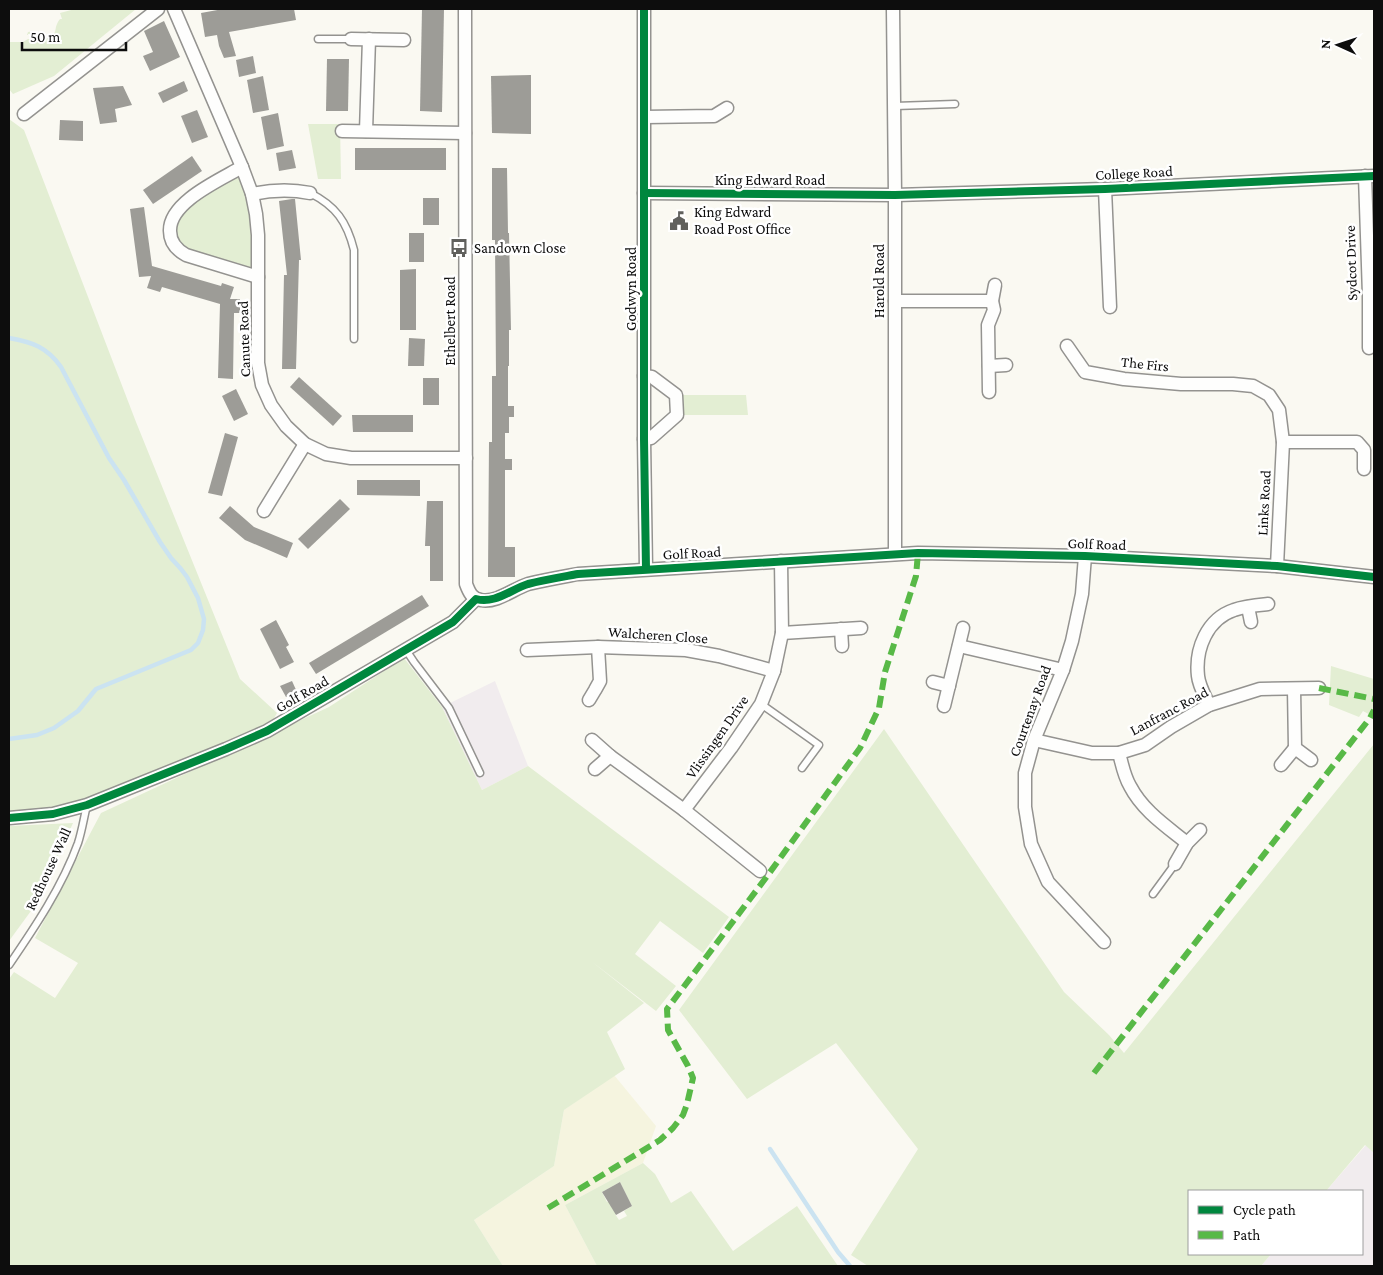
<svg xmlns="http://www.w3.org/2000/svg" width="1383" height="1275" viewBox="0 0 1383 1275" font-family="'Crimson Pro',serif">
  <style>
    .industrial { fill: #f1ecee }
    .farmland { fill: #f5f4df }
    .green { fill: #e3eed3; fill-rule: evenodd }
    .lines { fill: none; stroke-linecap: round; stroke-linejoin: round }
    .stream { stroke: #cbe3f1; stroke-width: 4.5 }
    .building { fill: #9d9c97 }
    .lane-casing { stroke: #949390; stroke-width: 9 }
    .street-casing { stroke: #949390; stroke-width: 15 }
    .lane { stroke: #fefefd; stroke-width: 6 }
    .street { stroke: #fefefd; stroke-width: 12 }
    .quiet { stroke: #58b947; stroke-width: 6; stroke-dasharray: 12 6; stroke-linecap: butt }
    .cycleway-casing { stroke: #fff; stroke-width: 11 }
    .cycleway { stroke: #00873e; stroke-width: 8 }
    .labels { text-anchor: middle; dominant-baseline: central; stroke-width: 5; stroke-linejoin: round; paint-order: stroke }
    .street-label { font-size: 15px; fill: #0d0d0d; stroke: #fff }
    .poi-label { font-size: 15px; fill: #0d0d0d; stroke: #fff; text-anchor: start }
  </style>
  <rect width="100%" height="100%" fill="#faf9f2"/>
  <g class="industrial">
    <path d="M 495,681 L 528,766 L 482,790 L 442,707 Z"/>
    <path d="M 1366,1145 L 1374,1153 L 1374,1266 L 1261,1266 L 1271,1254 L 1362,1254 L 1362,1191 L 1326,1191 Z"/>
  </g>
  <path class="farmland" d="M 614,1075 L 656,1126 L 643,1163 L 565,1205 L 597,1266 L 503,1266 L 474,1220 L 554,1166 L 564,1110 Z"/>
  <g class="green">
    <path d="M 75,9 L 136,9 L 54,76 L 13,94 L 9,89 L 9,42 L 23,42 L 28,39 L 30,39 L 30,35 L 27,35 L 28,32 L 35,31 L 40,40 C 62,36 51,30 60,19 L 62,19 L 60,13 Z"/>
    <path d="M 9,119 L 24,130 L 136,422 L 240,679 L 277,713 L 273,720 L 255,732 L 73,805 L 9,814 Z"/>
    <path d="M 308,124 L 340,124 L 341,179 L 318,179 Z"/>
    <path d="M 242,167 L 252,194 L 258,277 L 186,255 L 170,225 L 173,216 Z"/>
    <path d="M 676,395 L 746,395 L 748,415 L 677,415 Z"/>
    <path d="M 404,658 L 442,707 L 482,790 L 528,766 L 729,917 L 703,953 L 660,921 L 635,954 L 676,986 L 656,1011 L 591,961 L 644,1003 L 607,1032 L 625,1069 L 564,1110 L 554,1166 L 474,1220 L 503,1266 L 9,1266 L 9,979 L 14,972 L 55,998 L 78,963 L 35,938 L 101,813 L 329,707 Z"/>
    <path d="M 1331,666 L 1374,679 L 1374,717 L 1363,711 L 1359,717 L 1329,705 Z"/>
    <path d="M 884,729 L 1064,992 L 1109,1035 L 1124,1053 L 1374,744 L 1374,1153 L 1365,1145 L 1326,1191 L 1189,1191 L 1189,1254 L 1271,1254 L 1261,1266 L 868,1266 L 851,1255 L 918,1149 L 836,1043 L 747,1099 L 679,1010 Z"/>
    <path d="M 73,823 L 36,904 L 9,941 L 9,826 Z"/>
    <path d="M 643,1163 L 655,1174 L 671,1203 L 691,1191 L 733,1251 L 797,1206 L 838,1266 L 597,1266 L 565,1205 ZM 620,1182 L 632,1206 L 624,1211 L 627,1216 L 619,1220 L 615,1214 L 619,1212 L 612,1199 L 607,1202 L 602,1192 Z"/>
  </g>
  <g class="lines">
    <g class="stream">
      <path d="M 9,338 C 32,342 47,347 61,367 L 109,458 L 124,480 L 160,542 L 171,558 L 181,569 L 187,577 L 198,598 L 204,619 L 203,630 L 198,643 L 191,650 L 96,689 L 78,711 L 54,728 L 37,735 L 9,739"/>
      <path d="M 770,1149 L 838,1252 L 850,1266"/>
    </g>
  </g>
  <g class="building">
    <path d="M 223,9 L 294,9 L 296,20 L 229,32 L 236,56 L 224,58 L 219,46 L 217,35 L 205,37 L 201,13 Z"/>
    <path d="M 422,9 L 444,9 L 442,112 L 420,111 Z"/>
    <path d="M 164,21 L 180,57 L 150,71 L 143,56 L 153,52 L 144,31 Z"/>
    <path d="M 253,56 L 256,73 L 239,77 L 236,60 Z"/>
    <path d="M 327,59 L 349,59 L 348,111 L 326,111 Z"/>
    <path d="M 531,75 L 531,134 L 492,133 L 491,76 Z"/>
    <path d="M 263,76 L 269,110 L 253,113 L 247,80 Z"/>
    <path d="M 184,81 L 188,91 L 163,103 L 158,93 Z"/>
    <path d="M 123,86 L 132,105 L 115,109 L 117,122 L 100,124 L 93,88 Z"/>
    <path d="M 197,110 L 208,137 L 192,143 L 181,116 Z"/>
    <path d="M 278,113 L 284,146 L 267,150 L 261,117 Z"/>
    <path d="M 60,120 L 83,121 L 83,141 L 59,140 Z"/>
    <rect x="355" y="148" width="91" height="22"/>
    <path d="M 292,150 L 296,168 L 279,171 L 276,153 Z"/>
    <path d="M 192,156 L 202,171 L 153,204 L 143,190 Z"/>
    <path d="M 492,168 L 507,168 L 508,233 L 509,233 L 511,330 L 509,330 L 509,366 L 508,366 L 508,406 L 514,406 L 514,417 L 509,417 L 509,433 L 505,433 L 505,459 L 512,459 L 512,470 L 505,470 L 505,547 L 515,547 L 515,577 L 488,577 L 489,442 L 492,442 L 492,376 L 496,376 L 495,240 L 492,240 Z"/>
    <rect x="423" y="198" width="16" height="27"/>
    <path d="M 292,199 L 295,199 L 301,260 L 299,260 L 296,369 L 282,369 L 284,275 L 287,275 L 279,201 Z"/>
    <path d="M 144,207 L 152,266 L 221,286 L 222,283 L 234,287 L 230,299 L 240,299 L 240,313 L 234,313 L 233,379 L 218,378 L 220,304 L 162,287 L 160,292 L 147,288 L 151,276 L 139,277 L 130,209 Z"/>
    <rect x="409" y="233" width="15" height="29"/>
    <path d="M 416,269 L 416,330 L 400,330 L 400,270 Z"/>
    <path d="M 409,338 L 425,339 L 424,366 L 408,366 Z"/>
    <path d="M 299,377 L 342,416 L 333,426 L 290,387 Z"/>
    <rect x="423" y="378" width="16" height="27"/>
    <path d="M 236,389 L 248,414 L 234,421 L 222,396 Z"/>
    <path d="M 352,415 L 413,415 L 413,432 L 353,432 Z"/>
    <path d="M 225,433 L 238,437 L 222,496 L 208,493 Z"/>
    <path d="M 357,480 L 420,480 L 420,496 L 357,495 Z"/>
    <path d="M 340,499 L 350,509 L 308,549 L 298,539 Z"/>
    <path d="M 427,501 L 443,501 L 443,581 L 430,581 L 430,546 L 425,546 Z"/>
    <path d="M 230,506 L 254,527 L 293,543 L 287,558 L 245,540 L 219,518 Z"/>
    <path d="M 422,595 L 429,606 L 316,674 L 309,663 Z"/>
    <path d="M 276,620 L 289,645 L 286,647 L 294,662 L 280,669 L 260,629 Z"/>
    <path d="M 292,681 L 297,692 L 286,697 L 280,686 Z"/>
    <path d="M 620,1182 L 632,1206 L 616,1215 L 602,1192 Z"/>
  </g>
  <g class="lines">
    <g class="lane-casing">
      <g id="lane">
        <path d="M 318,39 L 351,39"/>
        <path d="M 895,106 L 955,104"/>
        <path d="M 310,193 C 336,206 347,222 354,250 L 354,339"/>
        <path d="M 406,650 L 414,662 L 449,708 L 480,773"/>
        <path d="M 761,704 L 819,745 L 802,768"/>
        <path d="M 1153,894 L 1175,864"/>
        <path d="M 9,965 C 35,927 62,887 78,843 C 82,831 84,817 87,805"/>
      </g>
    </g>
    <g class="street-casing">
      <g id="street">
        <path d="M 174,9 L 242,167 L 252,194 L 256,214 L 258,235 L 258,363 L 262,385 L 271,405 L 286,426 L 305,444 L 326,454 L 351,458 L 466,458"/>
        <path d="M 465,9 L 466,584 C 469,592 472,599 481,600 C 497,603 513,589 528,584 C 545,580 562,577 578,574 L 918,553 L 1085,556 L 1277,566 L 1374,577"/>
        <path d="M 644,9 L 644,439 L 646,569"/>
        <path d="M 893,9 L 895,195 L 895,554"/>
        <path d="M 351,39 L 404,40"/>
        <path d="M 24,114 L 158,9"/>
        <path d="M 645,117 L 714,116 L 727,108"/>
        <path d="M 342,131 L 465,133"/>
        <path d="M 366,131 L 369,39"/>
        <path d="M 242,167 C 220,180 169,202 170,231 C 170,242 177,250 186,255 L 258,277"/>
        <path d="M 1365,176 L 1369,295 L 1369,348"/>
        <path d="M 1105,189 L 1110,307"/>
        <path d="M 644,193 L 895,195 L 1105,189 L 1374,176"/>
        <path d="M 252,194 C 271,190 290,189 310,193"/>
        <path d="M 895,301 L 992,301 L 994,310 L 988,325 L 989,392"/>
        <path d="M 992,301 L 995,285"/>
        <path d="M 1067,346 L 1085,372 L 1124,379 L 1181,384 L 1233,384 L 1253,386 L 1269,395 L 1279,410 L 1283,442 L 1277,566"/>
        <path d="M 989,366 L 1006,365"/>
        <path d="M 644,439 L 651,438 L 677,415 L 676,395 L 652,377 L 644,376"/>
        <path d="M 1283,442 L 1357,442 L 1364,450 L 1364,469"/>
        <path d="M 264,511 L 305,444"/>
        <path d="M 1085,556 L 1082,594 L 1072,641 L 1063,670 L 1034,740 L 1025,773 L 1025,807 L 1031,844 L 1048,882 L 1104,942"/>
        <path d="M 1248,607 L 1251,622"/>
        <path d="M 841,629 L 842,646"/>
        <path d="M 782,633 L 861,628"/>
        <path d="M 959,646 L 1063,670"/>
        <path d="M 527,650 L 598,647 L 686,650 L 719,656 L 774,671"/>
        <path d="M 933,682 L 949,686"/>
        <path d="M 1294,689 L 1295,748 L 1311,760"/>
        <path d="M 589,700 L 595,690 L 600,681 L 598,647"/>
        <path d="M 1209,705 C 1205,696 1199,686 1198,676 C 1195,649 1207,619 1234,610 C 1244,606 1257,605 1268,604"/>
        <path d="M 944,706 L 963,628"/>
        <path d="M 592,740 L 610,756 L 684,810 L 760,871"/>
        <path d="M 1034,740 L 1092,753 L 1119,753 L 1145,745 L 1171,727 L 1209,705 L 1260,689 L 1319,688"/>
        <path d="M 1119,753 C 1122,764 1124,776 1130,786 C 1143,811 1166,826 1187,843"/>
        <path d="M 1281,765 L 1295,748"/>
        <path d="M 595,769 L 610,756"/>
        <path d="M 684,810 L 731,748 L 761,704 L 774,671 L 782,633 L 781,561"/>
        <path d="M 9,818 L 53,814 L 87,805 L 226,749 L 267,731 L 453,622 L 476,599"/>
        <path d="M 1175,864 L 1187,843 L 1200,830"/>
      </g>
    </g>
    <use href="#lane" class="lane"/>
    <use href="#street" class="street"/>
    <g class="quiet">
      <path d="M 1319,688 L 1374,699"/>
      <path d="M 1094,1073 L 1370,718 L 1374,710"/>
      <path d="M 548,1208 L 660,1140 L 673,1128 L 683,1115 L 687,1104 L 693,1078 L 688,1066 L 668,1030 L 667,1009 L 765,879 L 860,748 L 879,708 L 885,672 L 916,576 L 918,553"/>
    </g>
    <g class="cycleway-casing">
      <g id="cycleway">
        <path d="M 644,9 L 644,439 L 646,569"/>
        <path d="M 644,193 L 895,195 L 1105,189 L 1374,176"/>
        <path d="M 9,818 L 53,814 L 87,805 L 226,749 L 267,731 L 453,622 L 476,599 C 495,604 510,590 528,584 C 544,580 562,577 578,574 L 918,553 L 1085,556 L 1277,566 L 1374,577"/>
      </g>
    </g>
    <use href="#cycleway" class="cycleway"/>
  </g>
  <defs>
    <g id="civic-bare" transform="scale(1.5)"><path d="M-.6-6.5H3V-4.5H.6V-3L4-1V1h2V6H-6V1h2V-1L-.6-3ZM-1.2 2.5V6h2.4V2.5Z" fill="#60605d" stroke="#fff" stroke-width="2.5" paint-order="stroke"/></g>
    <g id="bus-bare" transform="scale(1.5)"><path d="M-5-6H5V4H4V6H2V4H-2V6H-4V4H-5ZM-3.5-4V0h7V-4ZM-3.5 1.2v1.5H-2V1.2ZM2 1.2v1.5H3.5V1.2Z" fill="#60605d" stroke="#fff" stroke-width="2.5" paint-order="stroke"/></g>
  </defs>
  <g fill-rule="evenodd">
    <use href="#civic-bare" x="679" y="221"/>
    <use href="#bus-bare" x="459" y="248"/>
  </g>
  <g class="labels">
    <g class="street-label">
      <text transform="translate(1134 173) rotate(-3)">College Road</text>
      <text x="770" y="180">King Edward Road</text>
      <text transform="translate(1351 263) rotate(-92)">Sydcot Drive</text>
      <text transform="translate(879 281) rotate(-90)">Harold Road</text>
      <text transform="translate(631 289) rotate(-90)">Godwyn Road</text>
      <text transform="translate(450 321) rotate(-90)">Ethelbert Road</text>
      <text transform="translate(244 339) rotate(-92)">Canute Road</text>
      <text transform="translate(1145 364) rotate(6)">The Firs</text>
      <text transform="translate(1264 503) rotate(-87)">Links Road</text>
      <text transform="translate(1097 544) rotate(2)">Golf Road</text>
      <text transform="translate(692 553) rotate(-3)">Golf Road</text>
      <text transform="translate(658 635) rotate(4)">Walcheren Close</text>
      <text transform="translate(302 694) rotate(-30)">Golf Road</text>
      <text transform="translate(1030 711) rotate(-70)">Courtenay Road</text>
      <text transform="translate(1169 711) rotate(-28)">Lanfranc Road</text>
      <text transform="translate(717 737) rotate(-55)">Vlissingen Drive</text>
      <text transform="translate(48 869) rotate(-65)">Redhouse Wall</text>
    </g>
    <g class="poi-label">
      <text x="694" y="212">King Edward<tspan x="694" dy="17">Road Post Office</tspan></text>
      <text x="474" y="248">Sandown Close</text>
    </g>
  </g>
  <rect width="1383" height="1275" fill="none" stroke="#0d0d0d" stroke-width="20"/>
  <rect x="1188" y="1190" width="175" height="65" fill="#ffffff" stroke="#9e9e9e"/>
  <rect x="1198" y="1206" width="25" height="8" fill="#00873e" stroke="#9e9e9e"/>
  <text x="1233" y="1215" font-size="15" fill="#0d0d0d">Cycle path</text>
  <rect x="1198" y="1231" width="25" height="8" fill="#58b947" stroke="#9e9e9e"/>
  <text x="1233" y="1240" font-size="15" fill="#0d0d0d">Path</text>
  <g transform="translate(1338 45) rotate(273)" stroke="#ffffff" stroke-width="4" paint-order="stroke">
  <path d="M0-4L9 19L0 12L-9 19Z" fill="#0d0d0d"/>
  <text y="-8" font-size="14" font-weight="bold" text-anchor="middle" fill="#0d0d0d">N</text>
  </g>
  <path d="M22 42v8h104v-8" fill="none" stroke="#0d0d0d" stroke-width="2.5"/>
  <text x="30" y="42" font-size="15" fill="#0d0d0d" stroke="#ffffff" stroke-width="4" paint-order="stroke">50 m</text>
</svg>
